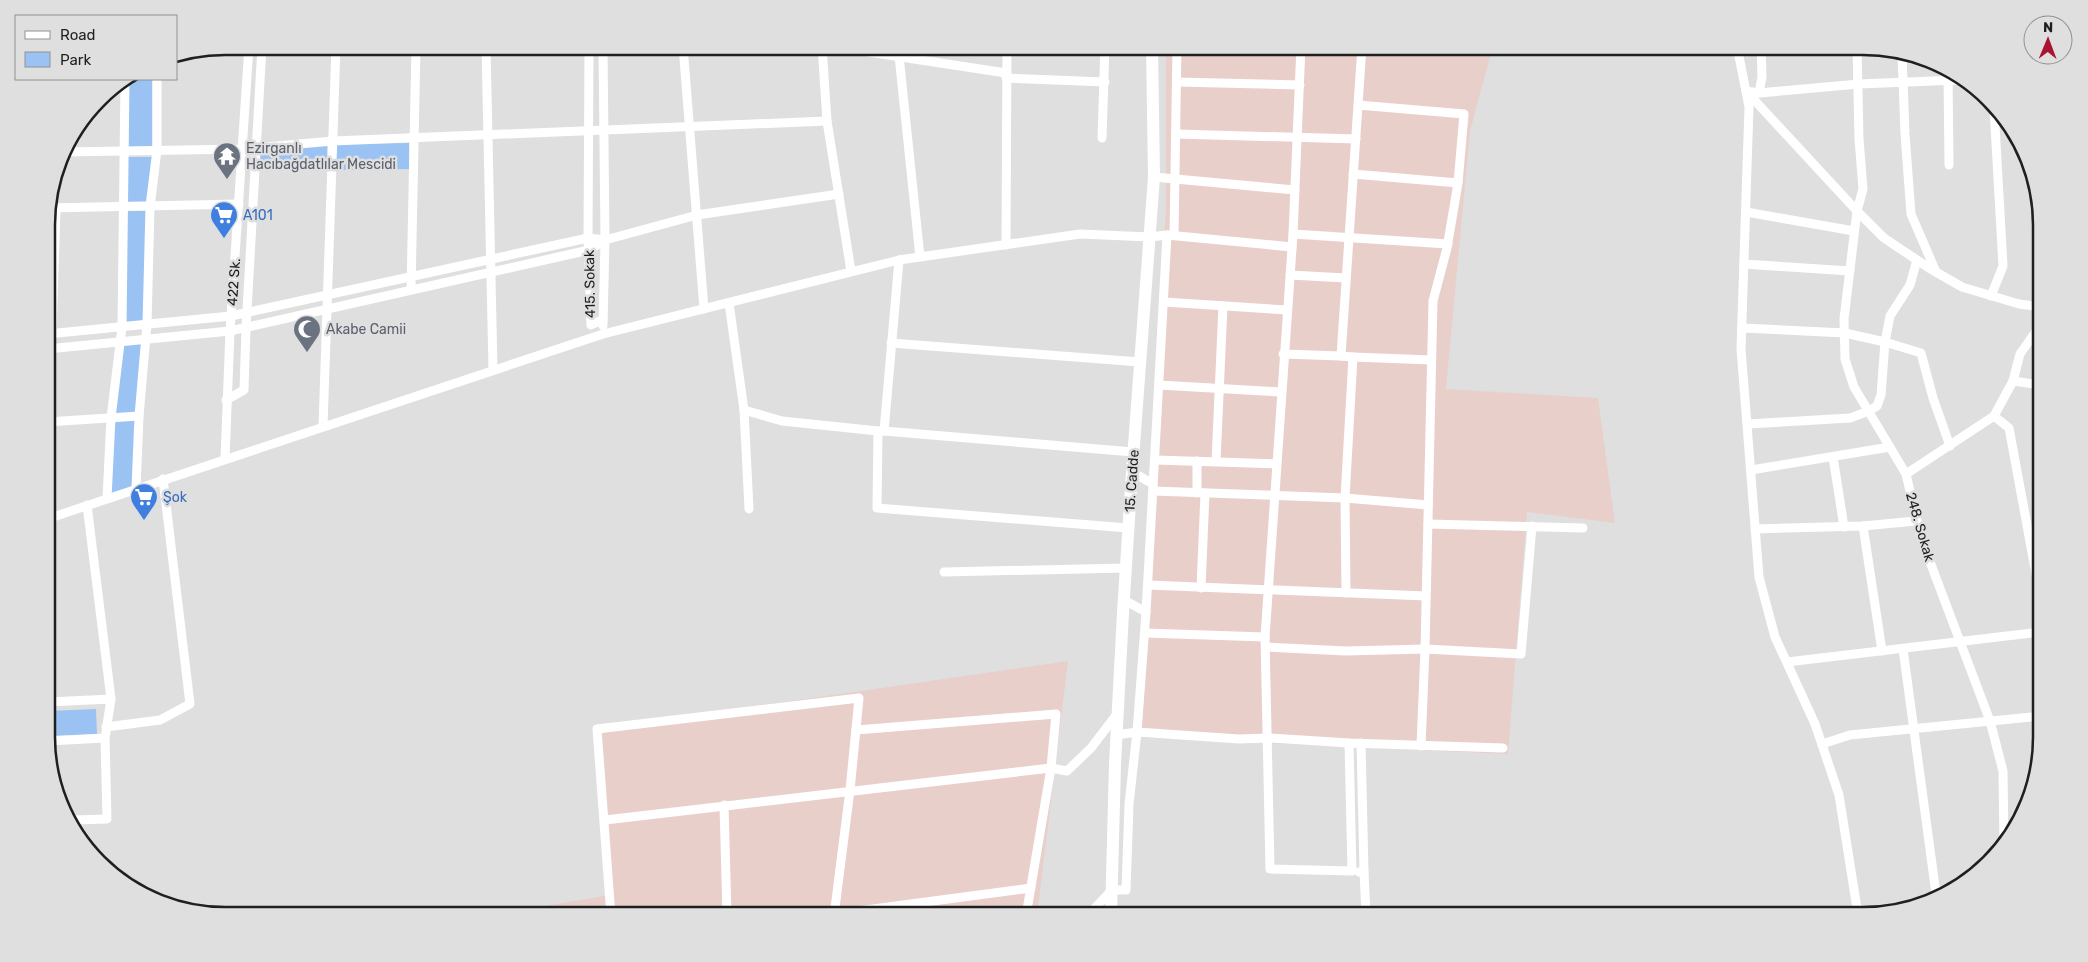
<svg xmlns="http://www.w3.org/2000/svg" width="2088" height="962" viewBox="0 0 2088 962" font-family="Rubik,sans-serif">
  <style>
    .industrial { fill: #e9cfca }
    .green { fill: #9ac3f4 }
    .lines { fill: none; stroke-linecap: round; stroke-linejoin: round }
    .minor { stroke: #fff; stroke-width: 9 }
    .secondary { stroke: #fff; stroke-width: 12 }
    .labels { text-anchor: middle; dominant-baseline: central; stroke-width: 5; stroke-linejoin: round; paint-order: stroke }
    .worship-label { font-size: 14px; fill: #5b616d; stroke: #dfdfe0; text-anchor: start }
    .shop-label { font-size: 14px; fill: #366cbe; stroke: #dfdfe0; text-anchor: start }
    .street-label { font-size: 14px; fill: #1e1f1f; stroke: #dfdfe0 }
    .rim { fill: none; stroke: #1e1f1f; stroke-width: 2.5 }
  </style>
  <rect width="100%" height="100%" fill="#dfdfe0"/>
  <g class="industrial">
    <path d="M 1166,46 L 1493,46 L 1470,131 L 1446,389 L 1598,398 L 1615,523 L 1527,512 L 1508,754 L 1134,737 L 1166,209 Z"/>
    <path d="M 1068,661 L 1037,916 L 485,916 L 610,895 L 597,729 Z"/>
  </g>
  <g class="green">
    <path d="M 129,79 L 152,79 L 152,147 L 128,147 Z"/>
    <path d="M 409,143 L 409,169 L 335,170 L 336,144 Z"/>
    <path d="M 327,144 L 327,167 L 259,168 L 260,149 Z"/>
    <path d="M 127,157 L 152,157 L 146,203 L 128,203 Z"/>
    <path d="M 126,211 L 147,211 L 144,321 L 124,324 Z"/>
    <path d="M 146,340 L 136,488 L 107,498 L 120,342 Z"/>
    <path d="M 96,709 L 97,734 L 48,736 L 48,711 Z"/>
  </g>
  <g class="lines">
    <g class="minor">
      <path d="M 486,46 L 493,370"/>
      <path d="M 589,46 L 588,238 L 591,325 L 602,320"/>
      <path d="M 683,46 L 704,309"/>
      <path d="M 822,46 L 827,121 L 851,271"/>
      <path d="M 829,46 L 1006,73"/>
      <path d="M 898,46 L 920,257"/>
      <path d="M 1301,46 L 1293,234 L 1265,637 L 1270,869 L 1352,871 L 1349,743"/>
      <path d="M 1737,46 L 1749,107 L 1741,349 L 1759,577 L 1775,637 L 1815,724 L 1839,795 L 1858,915"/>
      <path d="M 1857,46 L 1859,139 L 1863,189 L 1857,211 L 1844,319 L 1845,359 L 1854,387 L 1906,474 L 1921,538 L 1990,721 L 2003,771 L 2004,846"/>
      <path d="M 1902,54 L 1905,134 L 1911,214 L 1936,272"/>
      <path d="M 1948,73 L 1949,165"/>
      <path d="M 1006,78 L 1105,82"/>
      <path d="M 1177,82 L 1300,85"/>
      <path d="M 1746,91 L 1857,211 L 1884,238 L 1929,268 L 1962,287 L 2019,304 L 2041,307"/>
      <path d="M 1746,91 L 1759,93 L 1859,84 L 1958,80"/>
      <path d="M 1759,93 L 1762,77 L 1761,46"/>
      <path d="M 1358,105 L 1464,114 L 1458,183 L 1447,248 L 1433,301 L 1425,649 L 1421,746"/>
      <path d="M 1176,134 L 1356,139"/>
      <path d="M 1102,138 L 1105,46"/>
      <path d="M 63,152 L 243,149 L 333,141 L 827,121"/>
      <path d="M 1353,174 L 1458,183"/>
      <path d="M 1154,177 L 1295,190"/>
      <path d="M 48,208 L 239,204"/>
      <path d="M 1746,212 L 1854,231"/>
      <path d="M 1293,234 L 1448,244"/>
      <path d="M 1174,235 L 1177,46"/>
      <path d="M 1006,245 L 1007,46"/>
      <path d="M 899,260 L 884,431 L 878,431 L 877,508 L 1128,528"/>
      <path d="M 1744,264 L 1850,271"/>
      <path d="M 1290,275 L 1346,278"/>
      <path d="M 411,290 L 416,46"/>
      <path d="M 1991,296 L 2003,266 L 1994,108"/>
      <path d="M 1164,302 L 1287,310"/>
      <path d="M 729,303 L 744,410 L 749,509"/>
      <path d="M 603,326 L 605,240 L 603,46"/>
      <path d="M 1742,328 L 1845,333 L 1885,342 L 1921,353 L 1933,398 L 1950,446"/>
      <path d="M 47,334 L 231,316 L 588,238 L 605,240"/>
      <path d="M 52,334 L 56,209"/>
      <path d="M 891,343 L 1140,362"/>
      <path d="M 47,349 L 230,331 L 589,250 L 605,240 L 697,215 L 839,194"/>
      <path d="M 1283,354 L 1341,356"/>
      <path d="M 1353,357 L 1431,360"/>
      <path d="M 2013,381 L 2041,385"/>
      <path d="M 1159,385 L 1281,392"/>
      <path d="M 226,400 L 244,390 L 246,328 L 262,46"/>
      <path d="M 744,410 L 782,421 L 878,431"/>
      <path d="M 1994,416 L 2009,428 L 2041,601"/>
      <path d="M 47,422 L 139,416"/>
      <path d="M 1748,424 L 1850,418 L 1869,411 L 1877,406 L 1881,395 L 1885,342 L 1890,316 L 1910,285 L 1917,260"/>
      <path d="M 323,426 L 336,46"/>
      <path d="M 884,431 L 1133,452"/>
      <path d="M 1833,457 L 1844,527"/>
      <path d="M 225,459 L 230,331 L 249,46"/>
      <path d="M 1155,460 L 1276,464"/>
      <path d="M 1197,461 L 1197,493"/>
      <path d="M 1216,461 L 1223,306"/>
      <path d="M 1751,470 L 1890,447"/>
      <path d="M 1132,472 L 1153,484"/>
      <path d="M 1906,474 L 1994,416 L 2013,381 L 2020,354 L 2041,324"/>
      <path d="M 136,488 L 139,416 L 147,324 L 150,207 L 157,150 L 157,79"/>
      <path d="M 1153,491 L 1345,498 L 1428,505"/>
      <path d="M 107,498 L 111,418 L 122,327 L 125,80"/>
      <path d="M 47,519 L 603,334 L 899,260 L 1080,234 L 1150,237 L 1167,235 L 1292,247"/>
      <path d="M 1428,524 L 1583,528"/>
      <path d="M 1863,526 L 1882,651"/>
      <path d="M 1755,529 L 1863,526 L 1916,521"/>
      <path d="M 944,572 L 1126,568"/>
      <path d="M 1148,585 L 1426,596"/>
      <path d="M 1201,588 L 1205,493"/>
      <path d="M 1346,593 L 1345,498 L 1353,357 L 1341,356 L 1362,46"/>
      <path d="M 1124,600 L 1146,612"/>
      <path d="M 1145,633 L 1265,637"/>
      <path d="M 1266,647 L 1346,651 L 1425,649 L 1521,654 L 1532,526"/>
      <path d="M 1903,649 L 1936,894"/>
      <path d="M 1787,662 L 2041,632"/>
      <path d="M 48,702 L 111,699 L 87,505"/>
      <path d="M 106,727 L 160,720 L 190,704 L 163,479"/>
      <path d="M 1116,735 L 1137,732 L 1239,739 L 1270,738 L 1349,743 L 1503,748"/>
      <path d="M 48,741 L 105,738 L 111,699"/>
      <path d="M 1361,743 L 1364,872"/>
      <path d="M 1822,744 L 1850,735 L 2042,716"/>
      <path d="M 724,805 L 727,916"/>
      <path d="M 73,820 L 107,819 L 105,738"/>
      <path d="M 605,820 L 1051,768 L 1056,714 L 856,730"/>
      <path d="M 1359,872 L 1364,872 L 1366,915"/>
      <path d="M 611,916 L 597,729 L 859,698 L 850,790 L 834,916"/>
      <path d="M 820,916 L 1031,888"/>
      <path d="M 1026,916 L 1051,768 L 1067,771 L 1091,748 L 1117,714"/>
      <path d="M 1087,916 L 1112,890 L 1126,890 L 1129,804 L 1137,732 L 1146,612 L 1167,235"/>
    </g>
    <path class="secondary" d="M 1111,916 L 1115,764 L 1123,613 L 1132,472 L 1154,177 L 1152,46"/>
  </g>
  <defs>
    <g id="temple-pin" transform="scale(1.4375)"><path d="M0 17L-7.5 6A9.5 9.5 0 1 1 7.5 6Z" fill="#6b7280" stroke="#dfdfe0"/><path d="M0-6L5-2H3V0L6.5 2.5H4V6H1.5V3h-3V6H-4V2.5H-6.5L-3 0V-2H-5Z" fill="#fff"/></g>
    <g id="supermarket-pin" transform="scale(1.4375)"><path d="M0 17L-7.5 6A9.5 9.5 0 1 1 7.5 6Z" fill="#3f7fe0" stroke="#dfdfe0"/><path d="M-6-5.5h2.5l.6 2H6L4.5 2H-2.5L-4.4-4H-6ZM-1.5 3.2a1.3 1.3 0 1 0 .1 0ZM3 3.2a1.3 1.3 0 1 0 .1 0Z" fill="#fff"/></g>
    <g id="mosque-pin" transform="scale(1.4375)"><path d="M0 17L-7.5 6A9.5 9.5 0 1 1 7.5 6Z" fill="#6b7280" stroke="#dfdfe0"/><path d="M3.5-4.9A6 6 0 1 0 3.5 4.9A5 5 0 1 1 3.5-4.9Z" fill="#fff"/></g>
  </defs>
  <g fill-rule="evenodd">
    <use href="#temple-pin" x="227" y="156"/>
    <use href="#supermarket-pin" x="224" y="215"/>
    <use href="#mosque-pin" x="307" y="329"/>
    <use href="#supermarket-pin" x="144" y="497"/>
  </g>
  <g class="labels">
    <g class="worship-label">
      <text x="246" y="148">Ezirganlı<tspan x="246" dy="16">Hacıbağdatlılar Mescidi</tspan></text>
      <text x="326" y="329">Akabe Camii</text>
    </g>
    <g class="shop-label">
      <text x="243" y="215">A101</text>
      <text x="163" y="497">Şok</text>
    </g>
    <g class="street-label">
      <text transform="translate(234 282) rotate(-86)">422 Sk.</text>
      <text transform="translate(590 284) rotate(-91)">415. Sokak</text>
      <text transform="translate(1132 481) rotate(-86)">15. Cadde</text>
      <text transform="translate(1920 527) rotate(74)">248. Sokak</text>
    </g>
  </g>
  <path d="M0 0H2088V962H0ZM225 55H1863A170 170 0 0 1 2033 225V737A170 170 0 0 1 1863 907H225A170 170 0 0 1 55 737V225A170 170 0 0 1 225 55Z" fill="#dfdfe0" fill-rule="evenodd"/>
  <path class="rim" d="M225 55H1863A170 170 0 0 1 2033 225V737A170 170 0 0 1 1863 907H225A170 170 0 0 1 55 737V225A170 170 0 0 1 225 55Z"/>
  <rect x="15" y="15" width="162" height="65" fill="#dfdfe0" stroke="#929293"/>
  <rect x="25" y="31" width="25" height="8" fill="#ffffff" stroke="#929293"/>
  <text x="60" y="40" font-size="15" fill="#1e1f1f">Road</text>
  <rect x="25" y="52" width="25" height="15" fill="#9ac3f4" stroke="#929293"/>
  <text x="60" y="65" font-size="15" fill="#1e1f1f">Park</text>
  <g transform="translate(2048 40) rotate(1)"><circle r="24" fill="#dfdfe0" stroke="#929293"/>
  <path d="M0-4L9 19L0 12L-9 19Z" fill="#aa1433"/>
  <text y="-8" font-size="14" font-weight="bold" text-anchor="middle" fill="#1e1f1f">N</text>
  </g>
</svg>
